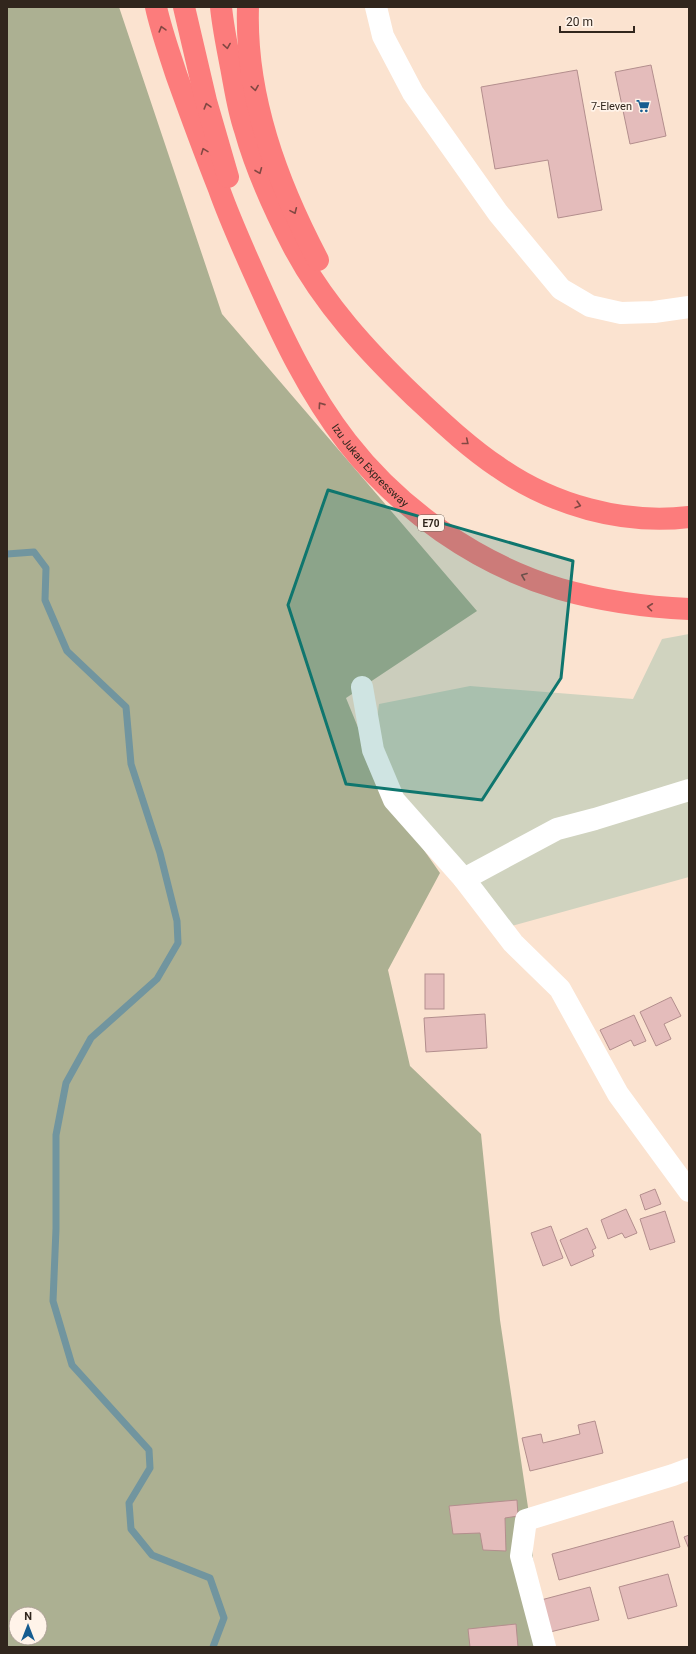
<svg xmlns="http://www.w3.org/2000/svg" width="696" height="1654" viewBox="0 0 696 1654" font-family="Roboto,sans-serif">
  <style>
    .green { fill: #d0d3bf }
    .forest { fill: #acb092; fill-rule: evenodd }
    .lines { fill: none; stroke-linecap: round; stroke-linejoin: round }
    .stream { stroke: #71959f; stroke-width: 7 }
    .building { fill: #e4bcbb; stroke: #b38e8d }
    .minor { stroke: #fff; stroke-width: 22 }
    .highway { stroke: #fc7c7c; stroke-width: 22 }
    .oneway { stroke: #824843 }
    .marked { fill: #0f766e; fill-opacity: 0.2; stroke: #0f766e; stroke-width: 3; stroke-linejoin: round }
    .labels { text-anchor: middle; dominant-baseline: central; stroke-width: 3.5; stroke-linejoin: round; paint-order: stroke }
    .shield { fill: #fff3e9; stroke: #6f645a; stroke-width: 1 }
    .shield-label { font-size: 10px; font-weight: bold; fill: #31261d }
    .poi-label { font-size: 11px; fill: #31261d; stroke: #fff3e9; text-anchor: end }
    .street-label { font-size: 11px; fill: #31261d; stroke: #fff3e9 }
  </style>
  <rect width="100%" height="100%" fill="#fbe3d0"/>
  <path class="green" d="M 689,634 L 689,877 L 508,927 L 415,824 L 392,779 L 376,726 L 379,704 L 470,686 L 633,699 L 662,639 Z"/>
  <path class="forest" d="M 7,7 L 119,7 L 222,314 L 477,611 L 346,698 L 386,796 L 440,873 L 388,970 L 410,1066 L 481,1134 L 500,1320 L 529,1514 L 541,1647 L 7,1647 ZM 16,1614 L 40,1614 L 40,1638 L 16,1638 Z"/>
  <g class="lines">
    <path class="stream" d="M 7,554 L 34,552 L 46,568 L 45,600 L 67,651 L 126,707 L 131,764 L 160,853 L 177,921 L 178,943 L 157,979 L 91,1038 L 66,1083 L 56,1135 L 56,1229 L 53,1301 L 72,1365 L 149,1450 L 150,1468 L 129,1503 L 131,1529 L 152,1555 L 210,1578 L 224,1618 L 213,1647"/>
  </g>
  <g class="building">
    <path d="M 651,65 L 666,136 L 630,144 L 615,72 Z"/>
    <path d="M 577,70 L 602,210 L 558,218 L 548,160 L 495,169 L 481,87 Z"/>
    <rect x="425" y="974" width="19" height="35"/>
    <path d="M 671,997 L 681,1016 L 664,1024 L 671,1039 L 656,1046 L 640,1012 Z"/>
    <path d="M 485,1014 L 487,1048 L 426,1052 L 424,1018 Z"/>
    <path d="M 634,1015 L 646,1041 L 634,1046 L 631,1040 L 610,1050 L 600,1030 Z"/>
    <path d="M 655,1189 L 661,1204 L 645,1210 L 640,1195 Z"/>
    <path d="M 626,1209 L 637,1233 L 625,1238 L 622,1233 L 608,1239 L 601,1220 Z"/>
    <path d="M 665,1211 L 675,1242 L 650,1250 L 640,1219 Z"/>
    <path d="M 551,1226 L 563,1258 L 543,1266 L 531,1233 Z"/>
    <path d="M 587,1228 L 596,1248 L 592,1250 L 594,1256 L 571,1266 L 560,1240 Z"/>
    <path d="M 595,1421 L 603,1453 L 530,1471 L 522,1438 L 541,1434 L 543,1443 L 580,1434 L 578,1425 Z"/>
    <path d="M 517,1500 L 518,1516 L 505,1518 L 506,1551 L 483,1550 L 480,1533 L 453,1534 L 449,1506 Z"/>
    <path d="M 673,1521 L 680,1547 L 559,1580 L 552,1554 Z"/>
    <path d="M 689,1535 L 689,1549 L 684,1537 Z"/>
    <path d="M 668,1574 L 677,1606 L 628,1619 L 619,1587 Z"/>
    <path d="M 590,1587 L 599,1620 L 550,1632 L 541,1600 Z"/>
    <path d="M 516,1624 L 518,1647 L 470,1647 L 468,1629 Z"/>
  </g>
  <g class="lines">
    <g class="minor">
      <path d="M 376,7 L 383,36 L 413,93 L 498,213 L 561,289 L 590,306 L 621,313 L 654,312 L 689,307"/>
      <path d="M 362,687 L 373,750 L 394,800 L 464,879"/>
      <path d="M 689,790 L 595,819 L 557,829 L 464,879 L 513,943 L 560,989 L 618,1094 L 689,1191"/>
      <path d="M 545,1647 L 521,1556 L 526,1520 L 673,1475 L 689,1469"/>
    </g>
    <g class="highway">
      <path id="s1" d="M 156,7 C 161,30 169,52 176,74 C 190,113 204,151 219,189 C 230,220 244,251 258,282 C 283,338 309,393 347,442 C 400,510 477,564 560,589 C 602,601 645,607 689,609"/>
      <path d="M 184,7 L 206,101 L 228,177"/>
      <path d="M 221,7 C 223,27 227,47 231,67 C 235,88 238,110 245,130 C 256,170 274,209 293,246 C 323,303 367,351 414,396 C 441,421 468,447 498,467 C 552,505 623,525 689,517"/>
      <path d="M 248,7 C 245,96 277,182 318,260"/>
    </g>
  </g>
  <defs><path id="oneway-chevron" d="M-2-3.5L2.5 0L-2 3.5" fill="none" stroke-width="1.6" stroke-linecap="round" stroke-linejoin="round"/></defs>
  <g class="oneway">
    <use href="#oneway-chevron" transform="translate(162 29) rotate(-106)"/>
    <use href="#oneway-chevron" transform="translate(227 46) rotate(81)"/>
    <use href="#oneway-chevron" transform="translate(255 88) rotate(81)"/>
    <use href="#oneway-chevron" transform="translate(207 106) rotate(-106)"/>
    <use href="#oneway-chevron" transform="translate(204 151) rotate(-111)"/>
    <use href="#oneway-chevron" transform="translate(259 171) rotate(68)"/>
    <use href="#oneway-chevron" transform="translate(294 211) rotate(66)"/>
    <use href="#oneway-chevron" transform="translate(321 405) rotate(-125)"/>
    <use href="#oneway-chevron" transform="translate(466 442) rotate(39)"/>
    <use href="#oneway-chevron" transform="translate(578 505) rotate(16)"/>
    <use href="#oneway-chevron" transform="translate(524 576) rotate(-159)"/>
    <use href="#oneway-chevron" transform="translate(650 607) rotate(-173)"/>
  </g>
  <path class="marked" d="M 328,490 L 573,561 L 561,678 L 482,800 L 346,784 L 288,605 Z"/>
  <defs>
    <g id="supermarket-bare" transform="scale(1.08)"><path d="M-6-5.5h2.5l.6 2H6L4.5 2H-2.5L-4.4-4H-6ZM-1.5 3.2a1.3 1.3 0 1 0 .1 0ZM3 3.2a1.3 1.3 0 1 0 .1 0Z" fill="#165c90" stroke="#fff3e9" stroke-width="2.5" paint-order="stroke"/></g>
  </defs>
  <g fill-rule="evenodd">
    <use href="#supermarket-bare" x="643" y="106"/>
  </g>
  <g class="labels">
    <rect class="shield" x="418" y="515" width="26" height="16" rx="3"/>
    <g class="shield-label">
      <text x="431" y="523">E70</text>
    </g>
    <g class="poi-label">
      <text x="632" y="106">7-Eleven</text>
    </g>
    <g class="street-label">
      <text stroke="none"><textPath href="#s1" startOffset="510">Izu Jukan Expressway</textPath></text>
    </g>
  </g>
  <rect width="696" height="1654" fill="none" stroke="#31261d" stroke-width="16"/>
  <g transform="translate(28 1626)"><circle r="19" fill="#fff3e9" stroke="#ada197"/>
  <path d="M0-3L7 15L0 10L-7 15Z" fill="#165c90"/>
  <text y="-6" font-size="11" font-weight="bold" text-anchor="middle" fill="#31261d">N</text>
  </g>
  <path d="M560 26v6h74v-6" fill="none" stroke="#31261d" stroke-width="2"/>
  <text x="566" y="26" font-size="12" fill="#31261d" stroke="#fff3e9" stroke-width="3" paint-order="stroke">20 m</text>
</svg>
